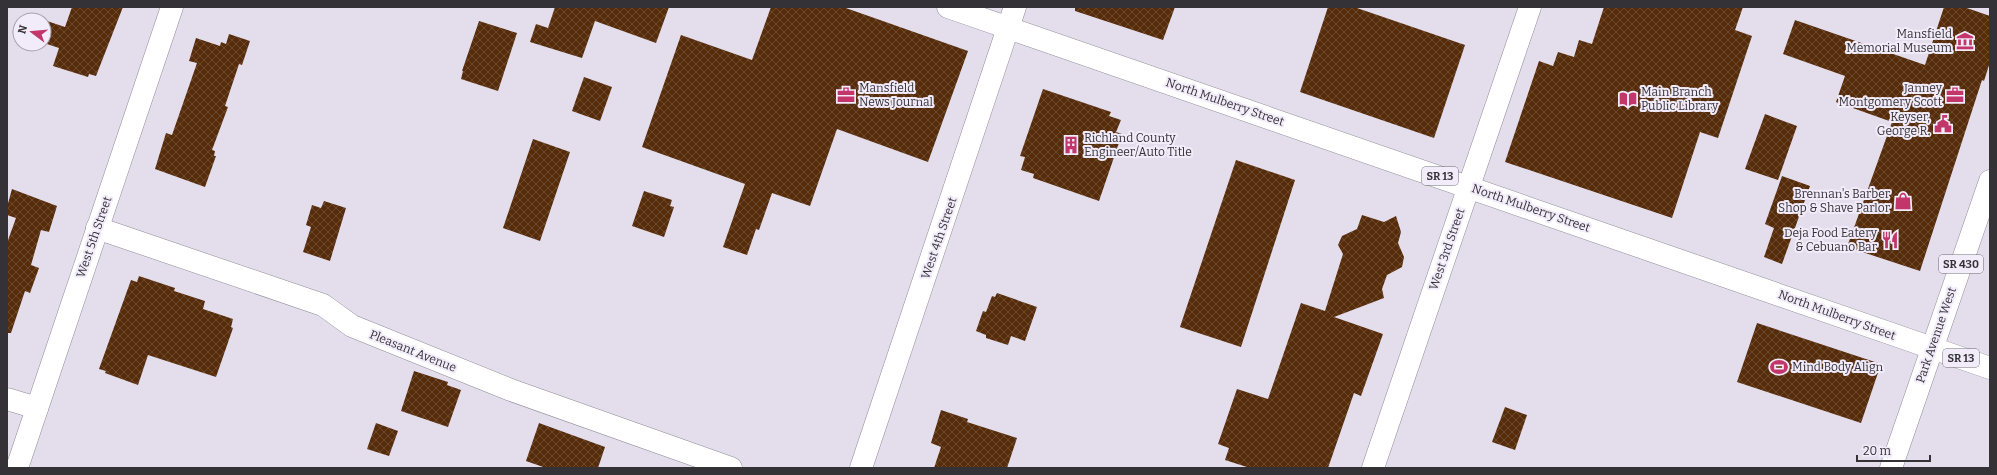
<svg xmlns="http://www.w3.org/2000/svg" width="1997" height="475" viewBox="0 0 1997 475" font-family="Bitter,serif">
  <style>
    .building { fill: url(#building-cross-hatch) }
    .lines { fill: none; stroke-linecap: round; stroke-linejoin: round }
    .street-casing { stroke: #928c99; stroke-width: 23 }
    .secondary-casing { stroke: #928c99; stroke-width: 23 }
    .primary-casing { stroke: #928c99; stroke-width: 23 }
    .highway-casing { stroke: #928c99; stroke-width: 23 }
    .street { stroke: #fff; stroke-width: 22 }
    .secondary { stroke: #fff; stroke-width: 22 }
    .primary { stroke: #fff; stroke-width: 22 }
    .highway { stroke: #fff; stroke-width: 22 }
    .labels { text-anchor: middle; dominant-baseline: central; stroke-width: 4; stroke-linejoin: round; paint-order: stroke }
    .shield { fill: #f2ebf9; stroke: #6d6a71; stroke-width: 1 }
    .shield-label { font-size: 11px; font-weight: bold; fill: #343237 }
    .poi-label { font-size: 12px; fill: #343237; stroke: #f2ebf9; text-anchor: end }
    .street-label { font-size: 12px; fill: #343237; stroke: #f2ebf9 }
  </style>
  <defs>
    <pattern id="building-cross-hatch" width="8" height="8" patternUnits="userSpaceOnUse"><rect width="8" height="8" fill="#562c0b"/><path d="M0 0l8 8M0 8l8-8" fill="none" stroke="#6c4a30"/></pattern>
  </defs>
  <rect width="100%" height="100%" fill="#e4deec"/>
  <g class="building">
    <path d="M 72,7 L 123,7 L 96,76 L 89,74 L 88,77 L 53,66 L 59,48 L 44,43 L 44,20 L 65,27 Z"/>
    <path d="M 555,7 L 669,7 L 656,43 L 595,21 L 582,58 L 530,42 L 536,24 L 548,28 Z"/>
    <path d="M 771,7 L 843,7 L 968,51 L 928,162 L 837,129 L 810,206 L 772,193 L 759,230 L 756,229 L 747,255 L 723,247 L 745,184 L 642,147 L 681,35 L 752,60 Z"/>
    <path d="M 1075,7 L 1175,7 L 1163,40 L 1075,11 Z"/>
    <path d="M 1328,7 L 1354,7 L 1465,45 L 1434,138 L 1300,92 Z"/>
    <path d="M 1604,7 L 1743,7 L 1735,30 L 1752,36 L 1718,138 L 1700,132 L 1672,218 L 1505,162 L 1539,61 L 1553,66 L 1558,52 L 1574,57 L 1579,40 L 1592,44 Z"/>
    <path d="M 1944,7 L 1964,7 L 1990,16 L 1990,62 L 1984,81 L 1982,80 L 1920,271 L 1847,247 L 1892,122 L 1836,102 L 1845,76 L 1783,54 L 1795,20 L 1925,65 Z"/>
    <path d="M 479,21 L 517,33 L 498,91 L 461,79 L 463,71 L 462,71 Z"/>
    <path d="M 229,34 L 250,41 L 242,65 L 239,64 L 225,106 L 228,107 L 212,150 L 215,151 L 214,156 L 216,156 L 205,187 L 155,169 L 166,133 L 172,135 L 197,63 L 189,61 L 196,38 L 220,46 L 221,42 L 226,44 Z"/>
    <path d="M 584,77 L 612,87 L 600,121 L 572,111 Z"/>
    <path d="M 1043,89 L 1111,112 L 1109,116 L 1121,120 L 1116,132 L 1122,134 L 1099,201 L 1033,178 L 1034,174 L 1021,170 L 1025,157 L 1020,156 Z"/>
    <path d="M 1765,114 L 1797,126 L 1778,180 L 1745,169 Z"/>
    <path d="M 533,139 L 570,152 L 540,241 L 503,228 Z"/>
    <path d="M 1236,160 L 1295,180 L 1241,347 L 1180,327 Z"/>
    <path d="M 1782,176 L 1810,186 L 1782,264 L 1764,257 L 1774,228 L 1765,224 Z"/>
    <path d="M 12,189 L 57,206 L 49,232 L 41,230 L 31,265 L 39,268 L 30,293 L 25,291 L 11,333 L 7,333 L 7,243 L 16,218 L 7,215 L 7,207 Z"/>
    <path d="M 644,191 L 672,200 L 670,206 L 674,207 L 664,237 L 632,226 Z"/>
    <path d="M 324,201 L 346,208 L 330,261 L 303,252 L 311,227 L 306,225 L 312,205 L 321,208 Z"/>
    <path d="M 1362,215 L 1384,222 L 1396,216 L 1401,232 L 1398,243 L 1404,257 L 1402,267 L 1387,275 L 1382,289 L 1384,298 L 1334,317 L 1383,334 L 1361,396 L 1354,393 L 1328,468 L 1250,468 L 1225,460 L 1229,448 L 1218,444 L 1237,389 L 1268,399 L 1301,303 L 1325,311 L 1343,254 L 1338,245 L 1342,236 L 1357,229 Z"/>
    <path d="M 139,276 L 175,288 L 174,291 L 205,301 L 203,309 L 233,319 L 231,327 L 233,328 L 216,377 L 148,355 L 138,385 L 105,373 L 106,371 L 99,369 L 131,280 L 137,282 Z"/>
    <path d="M 997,293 L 1037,307 L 1025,341 L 1011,336 L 1008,345 L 986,338 L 986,335 L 976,331 L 983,311 L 986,312 L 992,296 L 995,297 Z"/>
    <path d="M 1757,323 L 1881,364 L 1861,423 L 1737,382 Z"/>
    <path d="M 414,371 L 448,382 L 447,385 L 461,390 L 448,427 L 401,411 Z"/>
    <path d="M 1505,407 L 1527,415 L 1515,450 L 1492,442 Z"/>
    <path d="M 941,410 L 968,419 L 967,422 L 1017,438 L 1007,468 L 934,468 L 941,447 L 931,443 Z"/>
    <path d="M 376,423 L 398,431 L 389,456 L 367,449 Z"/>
    <path d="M 539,423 L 605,447 L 598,468 L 546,468 L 526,461 Z"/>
  </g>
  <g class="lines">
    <g class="street-casing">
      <g id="street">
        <path d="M 97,228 L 323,305 L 352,326 L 511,390 L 731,468"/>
        <path d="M 7,399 L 37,408"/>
        <path d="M 17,468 L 172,7"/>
      </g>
    </g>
    <g class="secondary-casing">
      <g id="secondary">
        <path d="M 861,468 L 1015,7"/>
        <path d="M 1373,468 L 1530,7"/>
      </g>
    </g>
    <g class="primary-casing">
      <path id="primary" d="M 1891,468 L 1990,181"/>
    </g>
    <g class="highway-casing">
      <path id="highway" d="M 948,7 L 1990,368"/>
    </g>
    <use href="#street" class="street"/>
    <use href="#secondary" class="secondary"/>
    <use href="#primary" class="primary"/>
    <use href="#highway" class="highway"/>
  </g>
  <defs>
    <g id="museum-bare" transform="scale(1.38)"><path d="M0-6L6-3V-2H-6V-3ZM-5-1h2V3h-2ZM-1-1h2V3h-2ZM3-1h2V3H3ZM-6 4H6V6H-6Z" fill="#c23669" stroke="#f2ebf9" stroke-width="2.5" paint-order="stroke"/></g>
    <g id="office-bare" transform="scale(1.38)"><path d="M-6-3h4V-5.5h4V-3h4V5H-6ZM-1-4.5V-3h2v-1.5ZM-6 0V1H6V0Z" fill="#c23669" stroke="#f2ebf9" stroke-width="2.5" paint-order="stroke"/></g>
    <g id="library-bare" transform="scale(1.38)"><path d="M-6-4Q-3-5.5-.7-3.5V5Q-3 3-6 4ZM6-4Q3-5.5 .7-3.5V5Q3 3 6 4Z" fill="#c23669" stroke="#f2ebf9" stroke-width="2.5" paint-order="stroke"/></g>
    <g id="civic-bare" transform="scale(1.38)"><path d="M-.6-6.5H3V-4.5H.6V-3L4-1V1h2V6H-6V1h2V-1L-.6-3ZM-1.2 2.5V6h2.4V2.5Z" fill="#c23669" stroke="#f2ebf9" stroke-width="2.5" paint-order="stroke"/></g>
    <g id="building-bare" transform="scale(1.38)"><path d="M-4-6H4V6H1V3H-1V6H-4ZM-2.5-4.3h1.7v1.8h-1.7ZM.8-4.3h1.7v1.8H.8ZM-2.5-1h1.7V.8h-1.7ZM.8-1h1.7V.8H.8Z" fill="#c23669" stroke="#f2ebf9" stroke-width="2.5" paint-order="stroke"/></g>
    <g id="shop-bare" transform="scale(1.38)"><path d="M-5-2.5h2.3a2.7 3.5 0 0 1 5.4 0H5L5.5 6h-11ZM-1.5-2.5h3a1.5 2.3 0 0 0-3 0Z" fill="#c23669" stroke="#f2ebf9" stroke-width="2.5" paint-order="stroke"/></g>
    <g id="restaurant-bare" transform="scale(1.38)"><path d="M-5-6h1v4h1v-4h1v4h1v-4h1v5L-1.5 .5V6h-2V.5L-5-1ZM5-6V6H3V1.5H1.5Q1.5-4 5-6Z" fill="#c23669" stroke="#f2ebf9" stroke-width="2.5" paint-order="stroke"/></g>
    <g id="stadium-bare" transform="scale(1.38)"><path d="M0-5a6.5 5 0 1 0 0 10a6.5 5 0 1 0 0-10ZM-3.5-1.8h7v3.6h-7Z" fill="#c23669" stroke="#f2ebf9" stroke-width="2.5" paint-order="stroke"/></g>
  </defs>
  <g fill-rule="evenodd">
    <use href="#museum-bare" x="1965" y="41"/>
    <use href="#office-bare" x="846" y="95"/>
    <use href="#office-bare" x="1955" y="95"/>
    <use href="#library-bare" x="1628" y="99"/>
    <use href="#civic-bare" x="1943" y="124"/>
    <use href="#building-bare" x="1071" y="145"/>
    <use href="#shop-bare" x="1903" y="201"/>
    <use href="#restaurant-bare" x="1890" y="240"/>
    <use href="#stadium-bare" x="1779" y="367"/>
  </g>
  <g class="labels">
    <g class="shield">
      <rect x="1422" y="167" width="36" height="18" rx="3"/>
      <rect x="1939" y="255" width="44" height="18" rx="3"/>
      <rect x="1943" y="349" width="36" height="18" rx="3"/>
    </g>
    <g class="shield-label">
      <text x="1440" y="176">SR 13</text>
      <text x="1961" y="264">SR 430</text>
      <text x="1961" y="358">SR 13</text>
    </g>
    <g class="poi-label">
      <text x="1952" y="34">Mansfield<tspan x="1952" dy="14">Memorial Museum</tspan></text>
      <text x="859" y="88" text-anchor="start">Mansfield<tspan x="859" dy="14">News Journal</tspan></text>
      <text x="1942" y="88">Janney<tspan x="1942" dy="14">Montgomery Scott</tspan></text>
      <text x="1641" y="92" text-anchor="start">Main Branch<tspan x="1641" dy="14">Public Library</tspan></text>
      <text x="1930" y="117">Keyser,<tspan x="1930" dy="14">George R.</tspan></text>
      <text x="1084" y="138" text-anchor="start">Richland County<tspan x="1084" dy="14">Engineer/Auto Title</tspan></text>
      <text x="1890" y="194">Brennan's Barber<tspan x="1890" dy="14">Shop &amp; Shave Parlor</tspan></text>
      <text x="1877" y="233">Deja Food Eatery<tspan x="1877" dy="14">&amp; Cebuano Bar</tspan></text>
      <text x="1792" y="367" text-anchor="start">Mind Body Align</text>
    </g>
    <g class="street-label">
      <text transform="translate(1225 102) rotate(19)">North Mulberry Street</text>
      <text transform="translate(1531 208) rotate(19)">North Mulberry Street</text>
      <text transform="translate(94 237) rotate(-71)">West 5th Street</text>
      <text transform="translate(939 238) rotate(-71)">West 4th Street</text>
      <text transform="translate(1447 249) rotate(-71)">West 3rd Street</text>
      <text transform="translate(1837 315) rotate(20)">North Mulberry Street</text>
      <text transform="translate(1936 335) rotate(-71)">Park Avenue West</text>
      <text transform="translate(413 351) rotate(22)">Pleasant Avenue</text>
    </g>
  </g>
  <rect width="1997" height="475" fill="none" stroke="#343237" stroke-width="16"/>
  <g transform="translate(32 32) rotate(286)"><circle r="19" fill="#f2ebf9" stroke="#a6a1ab"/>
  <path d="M0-3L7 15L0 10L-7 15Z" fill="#c23669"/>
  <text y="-6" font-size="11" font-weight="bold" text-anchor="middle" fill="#343237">N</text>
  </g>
  <path d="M1857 455v6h73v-6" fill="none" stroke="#343237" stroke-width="2"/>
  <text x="1863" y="455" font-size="12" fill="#343237" stroke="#f2ebf9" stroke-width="3" paint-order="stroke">20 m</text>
</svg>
